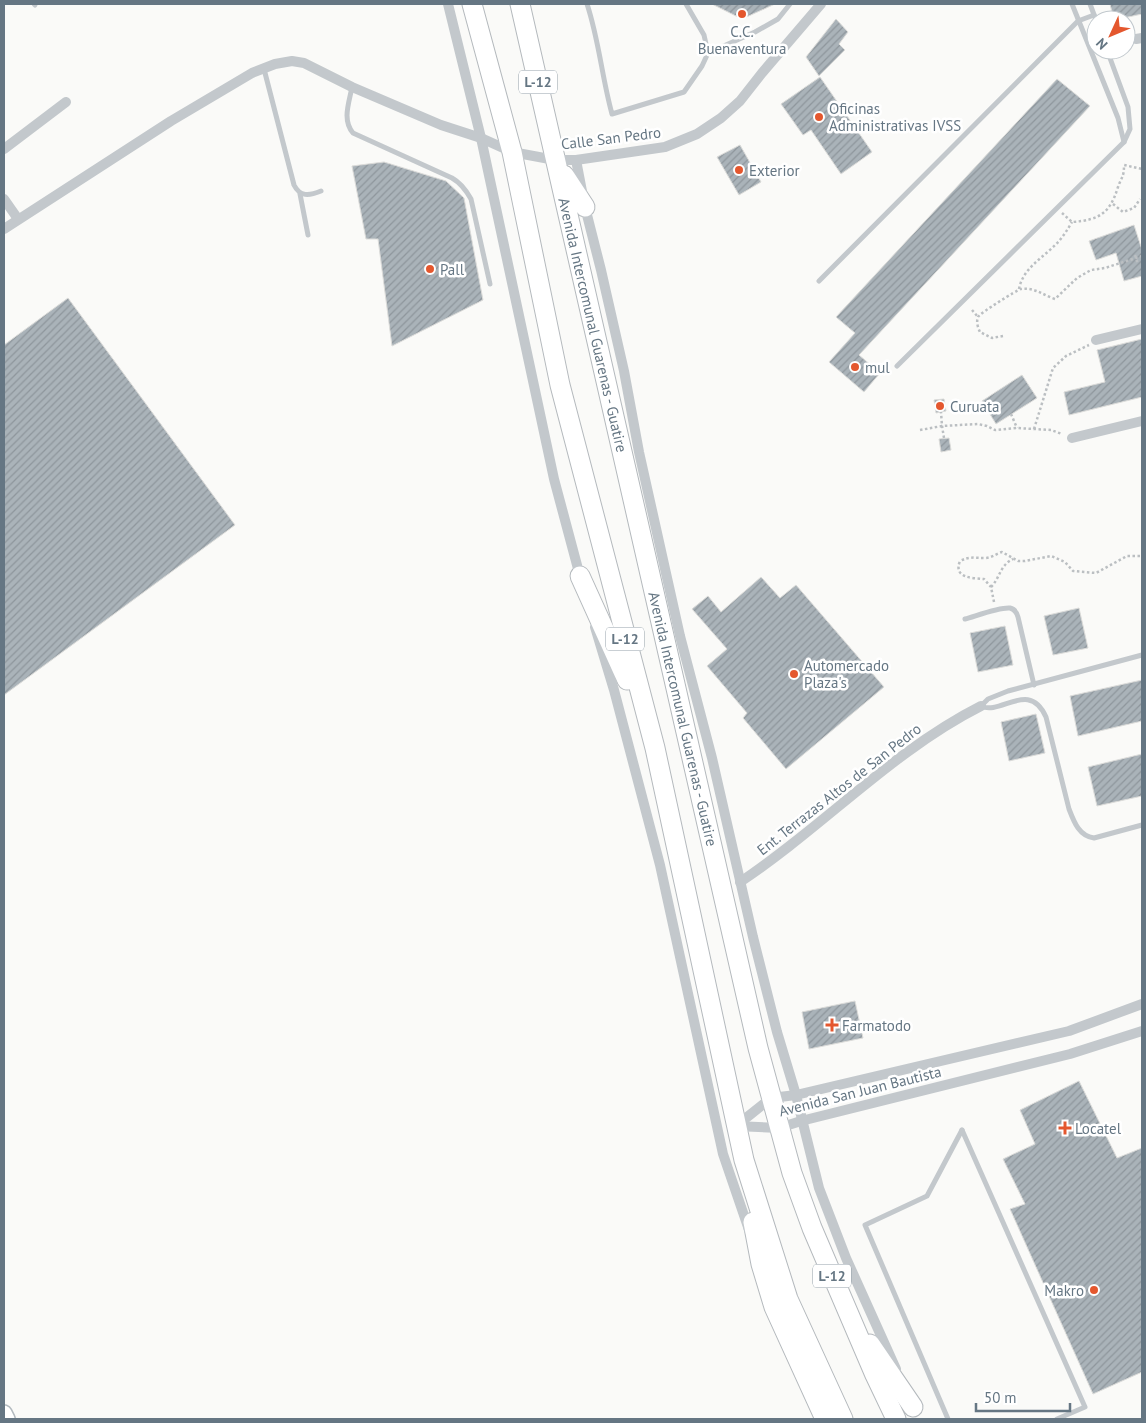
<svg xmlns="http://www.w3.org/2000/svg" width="1146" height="1423" viewBox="0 0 1146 1423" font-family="'PT Sans',sans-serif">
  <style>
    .building { fill: url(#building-hatch); stroke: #dcdcda }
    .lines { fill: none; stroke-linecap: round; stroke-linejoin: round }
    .secondary-casing { stroke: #b3babf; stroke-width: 18 }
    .highway-casing { stroke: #b4b9bd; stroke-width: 21 }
    .path { stroke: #bbbfc2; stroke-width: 2.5; stroke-dasharray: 2.5 2.5; stroke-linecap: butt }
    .lane { stroke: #c3c8cc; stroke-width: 5 }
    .street { stroke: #c3c8cc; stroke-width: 10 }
    .secondary { stroke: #fff; stroke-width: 15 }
    .highway { stroke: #fff; stroke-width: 19 }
    .poi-dot { fill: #e4572e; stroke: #fff; stroke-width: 2 }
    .labels { text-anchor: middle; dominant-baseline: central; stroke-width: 5; stroke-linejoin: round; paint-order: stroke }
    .shield { fill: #fff; stroke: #939fa8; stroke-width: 1 }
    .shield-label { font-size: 14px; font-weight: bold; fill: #657683 }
    .poi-label { font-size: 15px; fill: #657683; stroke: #fff; text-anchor: start }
    .street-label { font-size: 15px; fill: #657683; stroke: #fff }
  </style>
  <defs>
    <pattern id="building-hatch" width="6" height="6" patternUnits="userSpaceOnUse" patternTransform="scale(1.25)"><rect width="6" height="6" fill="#aab3b9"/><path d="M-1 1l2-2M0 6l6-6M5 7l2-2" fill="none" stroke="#8e969c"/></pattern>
  </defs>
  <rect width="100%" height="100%" fill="#fafaf8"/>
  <g class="building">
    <path d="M 712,4 L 775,4 L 742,19 Z"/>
    <path d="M 1110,4 L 1142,4 L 1142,14 L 1114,20 Z"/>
    <path d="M 836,19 L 848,32 L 839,44 L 845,50 L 819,76 L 806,57 Z"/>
    <path d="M 820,77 L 872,152 L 841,174 L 811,130 L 803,135 L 781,104 Z"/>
    <path d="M 1057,79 L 1090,106 L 859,355 L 880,373 L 864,392 L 829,362 L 855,333 L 836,317 Z"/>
    <path d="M 740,145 L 761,182 L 739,195 L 717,157 Z"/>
    <path d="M 384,162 L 446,181 L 464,198 L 483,300 L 392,346 L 378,239 L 366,239 L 352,166 Z"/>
    <path d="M 1134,225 L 1142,250 L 1142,276 L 1124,281 L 1116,253 L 1096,260 L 1089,241 Z"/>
    <path d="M 68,298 L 235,525 L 4,695 L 4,345 Z"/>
    <path d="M 1142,339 L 1142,397 L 1069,415 L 1064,392 L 1105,382 L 1097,350 Z"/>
    <path d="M 1022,375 L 1037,398 L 996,424 L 982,401 Z"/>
    <path d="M 944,399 L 946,411 L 936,413 L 934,400 Z"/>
    <path d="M 949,438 L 951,450 L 941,452 L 939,439 Z"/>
    <path d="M 761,577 L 780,598 L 796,585 L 884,687 L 786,769 L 743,718 L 747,713 L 707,666 L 727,649 L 692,609 L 708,596 L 721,612 Z"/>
    <path d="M 1079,608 L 1088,648 L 1053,655 L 1044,616 Z"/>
    <path d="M 1005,626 L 1013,665 L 978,672 L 970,633 Z"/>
    <path d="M 1142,680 L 1142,721 L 1078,736 L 1070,696 Z"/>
    <path d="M 1036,714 L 1045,753 L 1009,761 L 1001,722 Z"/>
    <path d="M 1142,754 L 1142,796 L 1097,806 L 1088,767 Z"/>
    <path d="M 855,1001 L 863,1038 L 809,1049 L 802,1012 Z"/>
    <path d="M 1079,1081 L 1117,1158 L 1142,1148 L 1142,1372 L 1093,1394 L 1010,1209 L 1025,1204 L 1003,1159 L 1035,1144 L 1020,1110 Z"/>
  </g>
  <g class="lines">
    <g class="secondary-casing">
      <path id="secondary" d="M 4,1413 L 7,1419"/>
    </g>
    <g class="highway-casing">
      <g id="highway">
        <path d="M 472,4 L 512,152 L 560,385 L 655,748 L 744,1160 L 788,1299 L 843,1419"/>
        <path d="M 520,4 L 758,1048 L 792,1173 L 812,1228 L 875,1375 L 896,1419"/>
        <path d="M 564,175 L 585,207"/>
        <path d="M 580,576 L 627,680"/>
        <path d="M 753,1222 L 761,1264 L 774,1307 L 825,1419"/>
        <path d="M 870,1344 L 913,1407"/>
      </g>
    </g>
    <g class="path">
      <path d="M 1113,204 L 1123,212 L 1134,208 L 1140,199"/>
      <path d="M 1062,213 L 1072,222 C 1100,220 1110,213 1118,187 C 1122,176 1124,177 1124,165 L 1142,169"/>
      <path d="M 1135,255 L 1138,264"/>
      <path d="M 1019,289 C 1023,267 1045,257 1059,241 C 1064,235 1068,229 1072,222"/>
      <path d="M 972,310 L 978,317"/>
      <path d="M 1003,336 L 992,338 L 980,332 C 978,328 976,322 978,317 C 980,313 1017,290 1021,289 C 1034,287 1043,295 1055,299 L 1077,278 L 1091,270 L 1105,268 L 1142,256"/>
      <path d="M 1011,414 L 1017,428"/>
      <path d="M 1034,429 L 1053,368 L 1066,356 L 1089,345"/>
      <path d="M 920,430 L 942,426 L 941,412"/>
      <path d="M 944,438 L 942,426 L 978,424 L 987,426 L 995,430 L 1017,428 L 1051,430 L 1062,434"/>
      <path d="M 991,587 C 1000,578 1000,565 1013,559"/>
      <path d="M 994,602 L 991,587 L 984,579 C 972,578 953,578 960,561 C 970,556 975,558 985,558 C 991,558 996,554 1002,552 L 1018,561 L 1025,561 L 1051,556 L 1065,562 L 1073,571 L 1096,573 L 1127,556 L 1142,556"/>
    </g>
    <g class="lane">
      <path d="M 34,4 L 35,5"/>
      <path d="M 587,4 C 599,40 602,78 612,114 L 684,92 L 702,66 L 708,53 L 704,35 L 686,4"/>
      <path d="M 1072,4 L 1118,118 L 1124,142"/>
      <path d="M 1090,4 L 1096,20"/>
      <path d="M 708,53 L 755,32 L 778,19 L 790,4"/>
      <path d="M 264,69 L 294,185 C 300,197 309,196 321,191"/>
      <path d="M 352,87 C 349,103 342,120 353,133 L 452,178 C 461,183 466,190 471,199 L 490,284"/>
      <path d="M 300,194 L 308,235"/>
      <path d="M 819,281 L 1078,21 L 1094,15"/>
      <path d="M 897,366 L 1124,142 L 1130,129 L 1128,107 L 1107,50"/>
      <path d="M 965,619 C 976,616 999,607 1010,608 C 1014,609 1017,613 1018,617 L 1034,685"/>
      <path d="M 1142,655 L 1008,691 L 988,699 L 981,706 C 1001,716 1029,679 1046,717 L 1069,809 C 1074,822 1079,836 1094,838 L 1142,825"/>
      <path d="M 962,1130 L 1085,1407 L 1057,1419"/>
      <path d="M 948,1419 L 865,1225 L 927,1196 L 962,1130"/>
    </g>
    <g class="street">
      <path d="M 448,4 L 481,138 L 554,479 L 581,580"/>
      <path d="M 1136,39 L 1142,38"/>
      <path d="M 4,149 L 66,102"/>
      <path d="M 576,160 L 585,207 L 601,270 L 624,371 L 639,452 L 680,636 L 712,758 L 753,937 L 777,1032 L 796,1095 L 819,1188 L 846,1258 L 896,1369"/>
      <path d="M 4,199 L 18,219"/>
      <path d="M 4,229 L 171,121 L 252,73 L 275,64 L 292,61 L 304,63 L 352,87 L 441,125 L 481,138 L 512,152 L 555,160 L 576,160 L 665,147 L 697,134 L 721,118 L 740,101 L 762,73 L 821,4"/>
      <path d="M 1096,340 L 1142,329"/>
      <path d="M 1072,438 L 1142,421"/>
      <path d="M 595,627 L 614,690 L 660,865 L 723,1154 L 749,1230"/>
      <path d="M 740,882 C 823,827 892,751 981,706"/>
      <path d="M 736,1126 L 771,1098 L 796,1095 L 1069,1031 L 1142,1004"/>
      <path d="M 736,1126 L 779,1128 L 801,1121 L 1070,1054 L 1142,1031"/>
    </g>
    <use href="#secondary" class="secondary"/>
    <use href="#highway" class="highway"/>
  </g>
  <g class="poi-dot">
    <circle cx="742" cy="14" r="5"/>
    <circle cx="819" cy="117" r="5"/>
    <circle cx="739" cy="170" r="5"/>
    <circle cx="430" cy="269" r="5"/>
    <circle cx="855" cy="367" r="5"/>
    <circle cx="940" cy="406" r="5"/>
    <circle cx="794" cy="674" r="5"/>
    <path d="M829.5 1017.5h5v5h5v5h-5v5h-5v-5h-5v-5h5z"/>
    <path d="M1062.5 1120.5h5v5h5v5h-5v5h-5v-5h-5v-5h5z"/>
    <circle cx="1094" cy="1290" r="5"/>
  </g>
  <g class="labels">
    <g class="shield">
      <rect x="519" y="70.5" width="38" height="23" rx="4"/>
      <rect x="606" y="627.5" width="38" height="23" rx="4"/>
      <rect x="813" y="1264.5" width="38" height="23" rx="4"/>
    </g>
    <g class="shield-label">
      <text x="538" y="82">L-12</text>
      <text x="625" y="639">L-12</text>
      <text x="832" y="1276">L-12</text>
    </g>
    <g class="poi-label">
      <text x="742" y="31" text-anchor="middle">C.C.<tspan x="742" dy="17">Buenaventura</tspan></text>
      <text x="829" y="108">Oficinas<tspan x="829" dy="17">Administrativas IVSS</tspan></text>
      <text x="749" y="170">Exterior</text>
      <text x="440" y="269">Pall</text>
      <text x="865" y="367">mul</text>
      <text x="950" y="406">Curuata</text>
      <text x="804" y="665">Automercado<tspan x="804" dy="17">Plaza's</tspan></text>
      <text x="842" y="1025">Farmatodo</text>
      <text x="1075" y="1128">Locatel</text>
      <text x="1084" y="1290" text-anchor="end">Makro</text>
    </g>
    <g class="street-label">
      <text transform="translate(611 138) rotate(-7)">Calle San Pedro</text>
      <text transform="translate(593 325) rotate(77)">Avenida Intercomunal Guarenas - Guatire</text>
      <text transform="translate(683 719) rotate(77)">Avenida Intercomunal Guarenas - Guatire</text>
      <text transform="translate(839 789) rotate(-38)">Ent. Terrazas Altos de San Pedro</text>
      <text transform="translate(860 1091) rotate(-14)">Avenida San Juan Bautista</text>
    </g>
  </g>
  <rect width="1146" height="1423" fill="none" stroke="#657683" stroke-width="10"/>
  <g transform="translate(1111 35) rotate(226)"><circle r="24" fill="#ffffff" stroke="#c1c8cd"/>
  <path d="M0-4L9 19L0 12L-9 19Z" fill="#e4572e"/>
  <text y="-8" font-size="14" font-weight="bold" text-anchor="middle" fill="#657683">N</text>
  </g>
  <path d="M976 1403v8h94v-8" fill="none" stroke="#657683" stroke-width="2.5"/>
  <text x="984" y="1403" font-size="15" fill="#657683" stroke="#ffffff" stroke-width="4" paint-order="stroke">50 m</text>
</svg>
